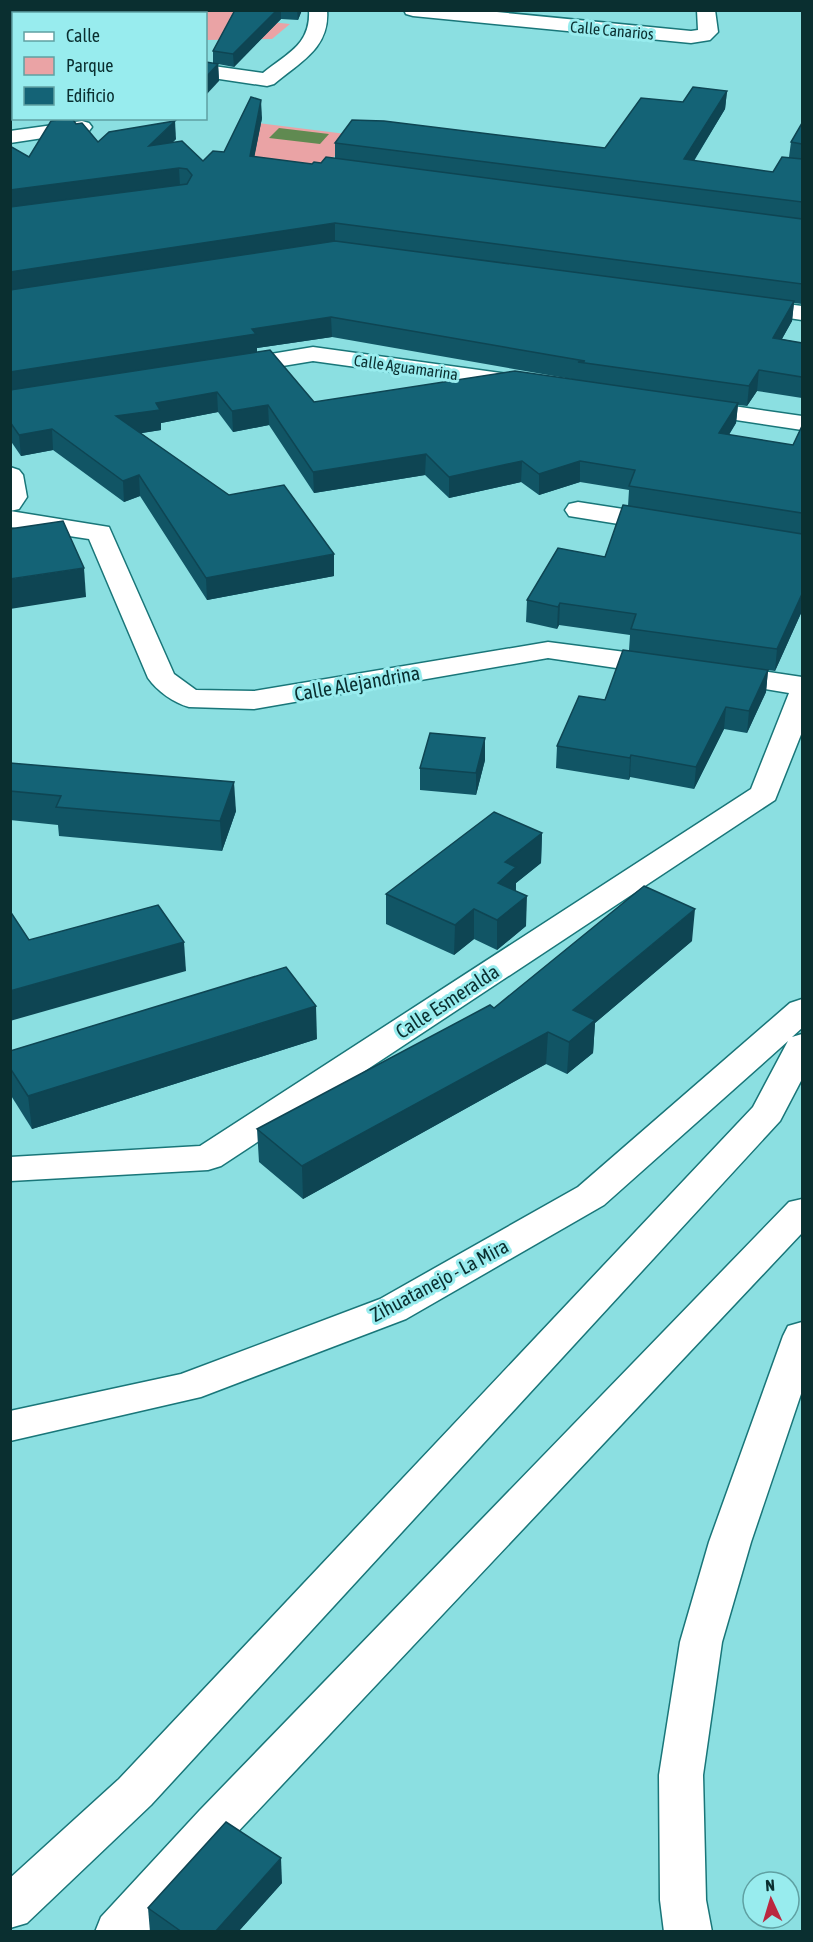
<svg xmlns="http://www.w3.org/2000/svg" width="813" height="1942" viewBox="0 0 813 1942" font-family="'Asap Condensed',sans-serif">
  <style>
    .green { fill: #eaa3a5 }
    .water { fill: #608a51 }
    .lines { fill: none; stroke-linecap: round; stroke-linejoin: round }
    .minor-casing { stroke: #197679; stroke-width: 3 }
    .trunk-casing { stroke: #197679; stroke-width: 3 }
    .minor { fill: #fff; fill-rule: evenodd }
    .trunk { fill: #fff; fill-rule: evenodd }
    .wall { fill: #115565; fill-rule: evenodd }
    .shaded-wall { fill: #0e4553 }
    .building { fill: #146376; stroke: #0e4553; stroke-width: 1.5 }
    .labels { text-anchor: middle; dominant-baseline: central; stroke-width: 6; stroke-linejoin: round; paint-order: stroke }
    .far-street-label { font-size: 16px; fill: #0a2f30; stroke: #98ecee }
    .street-label { font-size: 20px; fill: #0a2f30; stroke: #98ecee }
  </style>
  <rect width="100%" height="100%" fill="#8bdfe1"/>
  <g class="green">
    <path d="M 15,10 L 241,10 L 234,18 L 290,24 L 272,39 L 206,40 L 206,14 L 14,14 Z"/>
    <path d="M 250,122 L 354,135 L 296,198 L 196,185 Z"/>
  </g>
  <path class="water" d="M 279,128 L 329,134 L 320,144 L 269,138 Z"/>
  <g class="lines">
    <g class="minor-casing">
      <g id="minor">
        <path d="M 309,10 L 327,10 C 330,48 300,62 274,84 L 267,86 L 206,77 L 206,65 L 263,73 C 287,53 311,45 309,10 Z"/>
        <path d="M 404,10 L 476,10 L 691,31 L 698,30 L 697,10 L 715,10 L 718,32 L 710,40 L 691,43 L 413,16 L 406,14 Z"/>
        <path d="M 10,39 L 14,40 L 14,52 L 10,51 Z"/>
        <path d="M 82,121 L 89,123 L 92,127 L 89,131 L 10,143 L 10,131 Z"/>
        <path d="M 749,299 L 802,306 L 802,320 L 741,311 L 737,306 L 741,301 Z"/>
        <path d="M 313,347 L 522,376 L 531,378 L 534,383 L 531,388 L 522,390 L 313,361 L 234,374 L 226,372 L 222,367 L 226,362 L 234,360 Z"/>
        <path d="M 692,400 L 802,416 L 802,430 L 683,412 L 680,407 L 683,402 Z"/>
        <path d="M 10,467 L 19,470 L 23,475 L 27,497 L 19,509 L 10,511 Z"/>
        <path d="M 578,502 L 662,515 L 671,517 L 675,523 L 671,529 L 662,531 L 569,516 L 565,510 L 569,504 Z"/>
        <path d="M 10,511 L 109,527 L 174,674 L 196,690 L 254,691 L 548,642 L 664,657 L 674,660 L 678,666 L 674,672 L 664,675 L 548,658 L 254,709 L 189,707 C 174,703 157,691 148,678 L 89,539 L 10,527 Z"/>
        <path d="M 721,665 L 802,677 L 802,732 L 775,800 L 221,1166 L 208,1170 L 10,1181 L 10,1157 L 200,1146 L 751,789 L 789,693 L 711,680 L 707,674 L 711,668 Z"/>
      </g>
    </g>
    <g class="trunk-casing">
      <g id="trunk">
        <path d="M 802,999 L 802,1028 L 792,1037 L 802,1034 L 802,1079 L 780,1121 L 151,1805 L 27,1923 L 10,1928 L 10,1878 L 119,1779 L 753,1107 L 788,1041 L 604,1205 L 406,1319 L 201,1397 L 10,1441 L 10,1411 L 181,1374 L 380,1299 L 578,1187 L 790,1003 Z"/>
        <path d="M 802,1199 L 802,1233 L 232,1838 L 148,1932 L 95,1932 L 101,1917 L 200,1810 L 789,1202 Z"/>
        <path d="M 802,1322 L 802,1391 L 751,1542 L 722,1642 L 703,1775 L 706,1900 L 712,1932 L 664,1932 L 660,1900 L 659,1775 L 680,1642 L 709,1542 L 783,1336 L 788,1326 Z"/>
      </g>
    </g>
    <use href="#minor" class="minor"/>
    <use href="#trunk" class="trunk"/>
  </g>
  <g class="wall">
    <path d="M 235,10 L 302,10 L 298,20 L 281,19 L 234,67 L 218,64 L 219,81 L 213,63 L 213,51 Z"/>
    <path d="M 727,91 L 725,109 L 694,161 L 773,172 L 789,157 L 791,142 L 802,123 L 802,304 L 794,303 L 792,321 L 782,339 L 802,343 L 802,398 L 757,391 L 747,406 L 738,405 L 736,423 L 729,435 L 793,445 L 802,426 L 802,611 L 775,671 L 714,663 L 768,670 L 766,692 L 747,733 L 724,729 L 694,789 L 630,777 L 629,780 L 556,768 L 557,746 L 605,700 L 629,650 L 630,635 L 559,625 L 557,629 L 526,622 L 527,600 L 605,557 L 628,506 L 629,490 L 580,482 L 539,495 L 521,482 L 449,498 L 425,475 L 314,493 L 269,425 L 233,432 L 218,412 L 161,423 L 161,430 L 141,433 L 334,576 L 207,600 L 140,496 L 124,502 L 53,450 L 21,456 L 10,440 L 10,146 L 29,157 L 76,124 L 98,142 L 176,139 L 173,142 L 203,161 L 224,152 L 262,118 L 254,157 L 312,164 L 321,163 L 335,158 L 335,143 L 605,148 L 683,102 ZM 332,337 L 577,380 L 314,402 L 257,352 L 257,348 Z"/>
    <path d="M 485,760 L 476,795 L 420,790 L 420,768 Z"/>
    <path d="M 10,763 L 236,811 L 222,851 L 59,836 L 58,825 L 10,820 Z"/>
    <path d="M 542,833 L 541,863 L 516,883 L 516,891 L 526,926 L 497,950 L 474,939 L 454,955 L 386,924 L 386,894 Z"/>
    <path d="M 692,941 L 595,1023 L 593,1053 L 567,1074 L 546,1064 L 303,1199 L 259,1162 L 257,1129 L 494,1008 Z"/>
    <path d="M 317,1039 L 32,1129 L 10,1094 L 10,1051 Z"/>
    <path d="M 282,1883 L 238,1932 L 150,1932 L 148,1908 Z"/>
  </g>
  <g class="shaded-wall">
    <path d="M 277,10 L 281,10 L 281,19 L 234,67 L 233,54 Z"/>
    <path d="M 297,10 L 302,10 L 298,20 Z"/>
    <path d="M 218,64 L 219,81 L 206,95 L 206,77 Z"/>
    <path d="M 14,81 L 14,102 L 10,107 L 10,87 Z"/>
    <path d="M 727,91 L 725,109 L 683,178 L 684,159 Z"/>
    <path d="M 261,100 L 262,118 L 251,174 L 250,156 Z"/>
    <path d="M 175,121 L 176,139 L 150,164 L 149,146 Z"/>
    <path d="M 179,168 L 180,187 L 10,209 L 10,190 Z"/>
    <path d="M 335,223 L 335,242 L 10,292 L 10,272 Z"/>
    <path d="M 794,301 L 792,321 L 771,358 L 773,338 Z"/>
    <path d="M 331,317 L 332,337 L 257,348 L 257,354 L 10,393 L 10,372 L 252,329 Z"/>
    <path d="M 759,370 L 757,391 L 747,406 L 749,386 Z"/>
    <path d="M 217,392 L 218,412 L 161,423 L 161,430 L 118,437 L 116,416 L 156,403 Z"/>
    <path d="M 738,403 L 736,423 L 717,453 L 719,433 Z"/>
    <path d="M 268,405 L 269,425 L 233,432 L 232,411 Z"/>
    <path d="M 52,429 L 53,450 L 21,456 L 19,435 Z"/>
    <path d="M 426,454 L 425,475 L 314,493 L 313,472 Z"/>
    <path d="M 522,461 L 521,482 L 449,498 L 449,477 Z"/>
    <path d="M 580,461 L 580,482 L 539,495 L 539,474 Z"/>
    <path d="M 139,475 L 140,496 L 124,502 L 123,481 Z"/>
    <path d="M 334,554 L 334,576 L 207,600 L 206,578 Z"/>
    <path d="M 84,568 L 86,597 L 10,609 L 10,579 Z"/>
    <path d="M 802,594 L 802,611 L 775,671 L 777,649 Z"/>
    <path d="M 560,603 L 559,625 L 557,629 L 558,607 Z"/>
    <path d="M 768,670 L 766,692 L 747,733 L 749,711 Z"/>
    <path d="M 726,707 L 724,729 L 694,789 L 696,767 Z"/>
    <path d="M 485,738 L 485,760 L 476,795 L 476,773 Z"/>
    <path d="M 631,755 L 630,777 L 629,780 L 630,758 Z"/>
    <path d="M 234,782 L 236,811 L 222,851 L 220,821 Z"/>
    <path d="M 542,833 L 541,863 L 516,883 L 515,897 L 498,883 L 505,862 Z"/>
    <path d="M 527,896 L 526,926 L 497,950 L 497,920 Z"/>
    <path d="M 474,909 L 474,939 L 454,955 L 455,925 Z"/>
    <path d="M 695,909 L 692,941 L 595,1023 L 593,1053 L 567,1074 L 569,1042 L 573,1010 Z"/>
    <path d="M 184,942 L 186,971 L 10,1021 L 10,991 Z"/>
    <path d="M 316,1006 L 317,1039 L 32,1129 L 28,1096 Z"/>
    <path d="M 548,1032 L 546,1064 L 303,1199 L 302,1166 Z"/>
    <path d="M 281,1858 L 282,1883 L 238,1932 L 215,1932 Z"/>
  </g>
  <g class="building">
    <path d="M 235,10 L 277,10 L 233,54 L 213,51 Z"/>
    <path d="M 206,62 L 218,64 L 206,77 Z"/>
    <path d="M 14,78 L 14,81 L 10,87 L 10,79 Z"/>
    <path d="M 693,87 L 727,91 L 684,159 L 773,172 L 782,157 L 802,159 L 802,202 L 335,143 L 352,120 L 384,121 L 605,148 L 641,98 L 683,102 Z"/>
    <path d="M 251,97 L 261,100 L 250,156 L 312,164 L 314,162 L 321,163 L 326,157 L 802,219 L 802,284 L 335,223 L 10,272 L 10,207 L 187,184 L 192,175 L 187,169 L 179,168 L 10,190 L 10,146 L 29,157 L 51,121 L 72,118 L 76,124 L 82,123 L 98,142 L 109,132 L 175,121 L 149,146 L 182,141 L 203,161 L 213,151 L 224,152 Z"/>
    <path d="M 802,123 L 802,144 L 791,142 Z"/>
    <path d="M 335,241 L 794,301 L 773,338 L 802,343 L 802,377 L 759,370 L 749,386 L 578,362 L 585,361 L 331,317 L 252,329 L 256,334 L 10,372 L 10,290 Z"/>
    <path d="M 270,350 L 314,402 L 515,371 L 738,403 L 719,433 L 793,445 L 802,426 L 802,513 L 629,486 L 635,470 L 580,461 L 539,474 L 522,461 L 449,477 L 426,454 L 313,472 L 268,405 L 232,411 L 217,392 L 156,403 L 160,410 L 116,416 L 229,495 L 284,485 L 334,554 L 206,578 L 139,475 L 123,481 L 52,429 L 19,435 L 10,422 L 10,390 Z"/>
    <path d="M 623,505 L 802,534 L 802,594 L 777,649 L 631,629 L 636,614 L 560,603 L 558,607 L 527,600 L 558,548 L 605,557 Z"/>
    <path d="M 63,521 L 84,568 L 10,579 L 10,529 Z"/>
    <path d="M 623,650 L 768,670 L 749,711 L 726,707 L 696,767 L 631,755 L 630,758 L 557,746 L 579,696 L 605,700 Z"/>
    <path d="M 430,733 L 485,738 L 476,773 L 420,768 Z"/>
    <path d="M 10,763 L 234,782 L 220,821 L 56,807 L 61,796 L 10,791 Z"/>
    <path d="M 494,812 L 542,833 L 505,862 L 516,867 L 498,883 L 527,896 L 497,920 L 474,909 L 455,925 L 386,894 Z"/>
    <path d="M 644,886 L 695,909 L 573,1010 L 595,1020 L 569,1042 L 548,1032 L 302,1166 L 257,1129 L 490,1005 L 494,1008 Z"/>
    <path d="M 158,905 L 184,942 L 10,991 L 10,911 L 29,940 Z"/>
    <path d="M 286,967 L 316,1006 L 28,1096 L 10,1068 L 10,1051 Z"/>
    <path d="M 226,1822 L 281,1858 L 215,1932 L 182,1932 L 148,1908 Z"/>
  </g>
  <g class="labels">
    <g class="far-street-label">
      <text transform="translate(612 30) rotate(5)">Calle Canarios</text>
      <text transform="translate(406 367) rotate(8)">Calle Aguamarina</text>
    </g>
    <g class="street-label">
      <text transform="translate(357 683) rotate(-10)">Calle Alejandrina</text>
      <text transform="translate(447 1001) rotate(-33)">Calle Esmeralda</text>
      <text transform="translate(439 1280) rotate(-28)">Zihuatanejo - La Mira</text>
    </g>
  </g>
  <rect width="813" height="1942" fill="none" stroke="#0a2f30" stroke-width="24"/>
  <rect x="12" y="12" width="195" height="108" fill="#98ecee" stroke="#5fa0a2" stroke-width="1.5"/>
  <rect x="24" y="32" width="30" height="9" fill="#ffffff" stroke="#5fa0a2" stroke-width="1.5"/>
  <text x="66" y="42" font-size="18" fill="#0a2f30">Calle</text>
  <rect x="24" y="57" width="30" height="18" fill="#eaa3a5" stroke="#5fa0a2" stroke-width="1.5"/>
  <text x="66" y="72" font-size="18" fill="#0a2f30">Parque</text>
  <rect x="24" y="87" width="30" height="18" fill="#146376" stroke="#5fa0a2" stroke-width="1.5"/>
  <text x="66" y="102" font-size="18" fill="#0a2f30">Edificio</text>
  <g transform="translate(771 1900) rotate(356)"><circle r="28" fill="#98ecee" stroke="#5fa0a2" stroke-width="1.5"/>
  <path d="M0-4.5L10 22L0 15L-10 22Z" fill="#ba2840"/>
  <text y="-9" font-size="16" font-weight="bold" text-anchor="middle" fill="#0a2f30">N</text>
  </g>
</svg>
